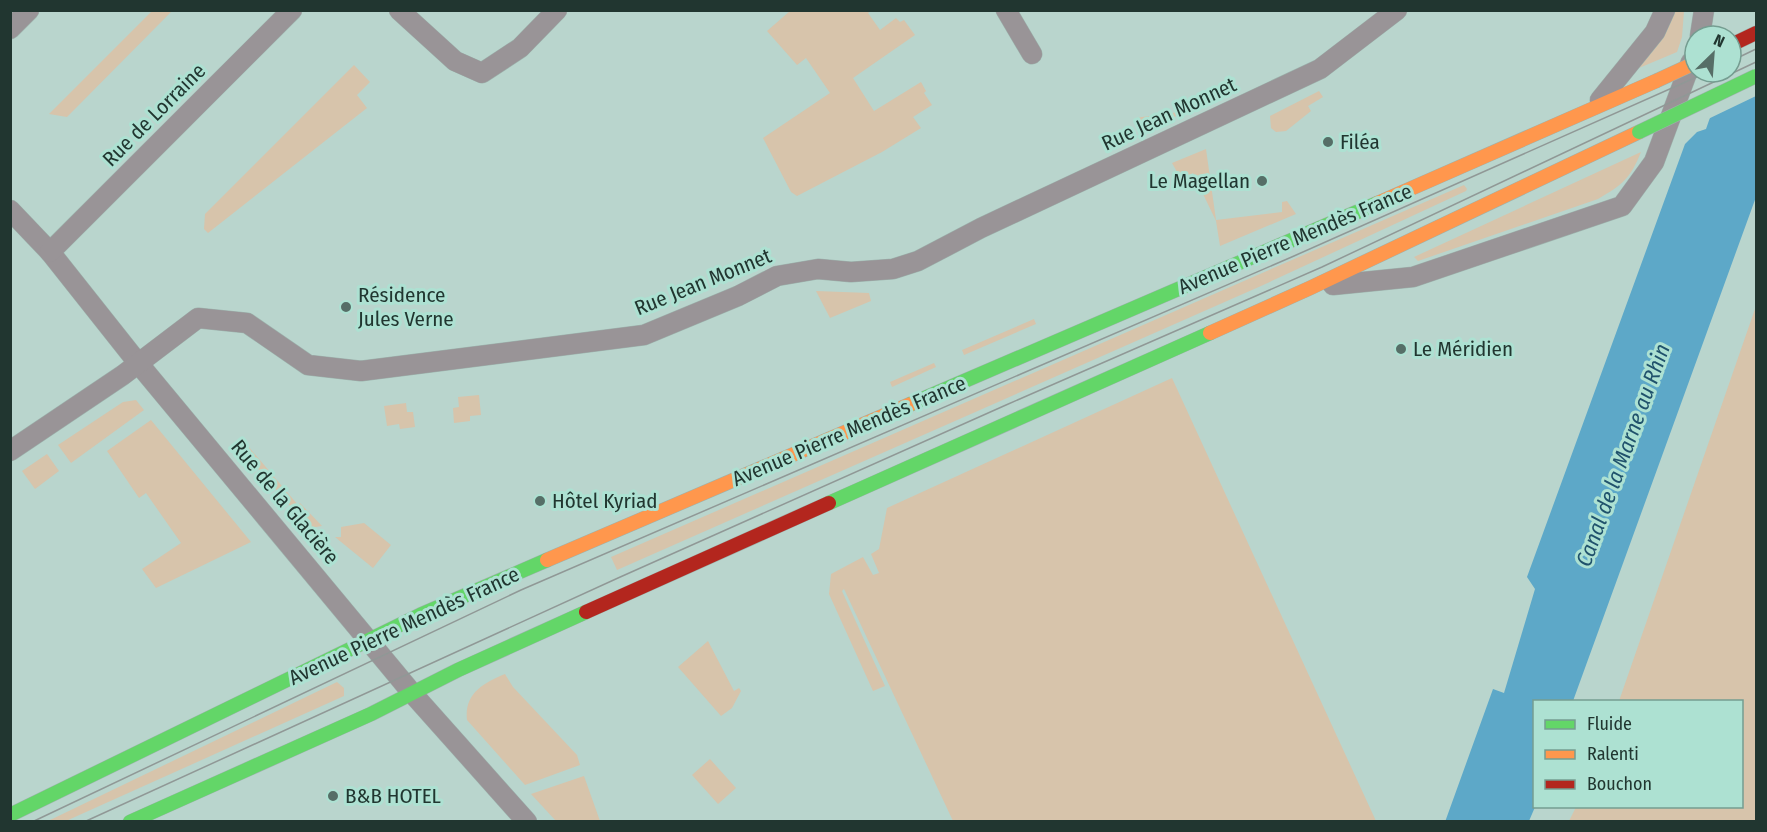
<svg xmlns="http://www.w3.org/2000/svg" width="1767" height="832" viewBox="0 0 1767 832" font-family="'Fira Sans Condensed',sans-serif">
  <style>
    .green { fill: #d7c4ab }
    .water { fill: #5da8c8 }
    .pier { fill: #b9d5cd }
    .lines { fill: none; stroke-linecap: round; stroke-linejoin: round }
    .street-casing { stroke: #9db3ad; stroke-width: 21 }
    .fast-casing { stroke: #9db3ad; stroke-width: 15 }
    .slow-casing { stroke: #9db3ad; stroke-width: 15 }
    .jam-casing { stroke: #9db3ad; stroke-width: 15 }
    .street { stroke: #999497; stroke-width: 20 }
    .fast { stroke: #63d668; stroke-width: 14 }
    .slow { stroke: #ff974d; stroke-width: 14 }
    .jam { stroke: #b3261e; stroke-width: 14 }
    .tram { stroke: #909896; stroke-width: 1.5 }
    .fast-bridge-casing { stroke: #9db3ad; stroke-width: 15; stroke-linecap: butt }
    .slow-bridge-casing { stroke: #9db3ad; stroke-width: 15; stroke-linecap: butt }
    .fast-bridge { stroke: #63d668; stroke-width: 14 }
    .slow-bridge { stroke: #ff974d; stroke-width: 14 }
    .poi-dot { fill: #566e67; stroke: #ade1d2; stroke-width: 2 }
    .labels { text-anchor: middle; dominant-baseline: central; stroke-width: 6; stroke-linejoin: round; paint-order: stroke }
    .street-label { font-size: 21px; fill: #213630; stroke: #ade1d2 }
    .poi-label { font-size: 21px; fill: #213630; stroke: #ade1d2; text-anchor: start }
    .water-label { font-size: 22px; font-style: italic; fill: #20526c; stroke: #ade1d2 }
  </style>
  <rect width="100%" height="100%" fill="#b9d5cd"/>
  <g class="green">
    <path d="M 152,11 L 172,11 L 67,117 L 49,114 Z"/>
    <path d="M 790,11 L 871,11 L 868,13 L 880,30 L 896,18 L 900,22 L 904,20 L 915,35 L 853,78 L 874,111 L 921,82 L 926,91 L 924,93 L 932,105 L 913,117 L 921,128 L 882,152 L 797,196 L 791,192 L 763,138 L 830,93 L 806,58 L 797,65 L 767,31 Z"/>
    <path d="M 1674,11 L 1684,11 L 1682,37 L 1677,52 L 1639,68 L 1658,44 Z"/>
    <path d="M 354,65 L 370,82 L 357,95 L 367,108 L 208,233 L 204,229 L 205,214 Z"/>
    <path d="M 1319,91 L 1323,97 L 1308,106 L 1311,111 L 1286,131 L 1276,132 L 1271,128 L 1270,116 Z"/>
    <path d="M 1179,112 L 1181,114 L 1141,132 L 1135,118 Z"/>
    <path d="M 1206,149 L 1216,220 L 1282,212 L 1282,202 L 1287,201 L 1296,214 L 1220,246 L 1216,221 L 1193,173 L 1181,179 L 1172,163 Z"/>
    <path d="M 1641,152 C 1630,179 1623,184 1598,199 L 1418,261 L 1414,257 Z"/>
    <path d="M 1464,185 L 1467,189 L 1466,191 L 1261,286 L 617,570 L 611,557 Z"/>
    <path d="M 816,291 L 869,293 L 871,301 L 830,318 Z"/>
    <path d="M 1756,306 L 1756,821 L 1569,821 L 1576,807 L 1742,806 L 1742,702 L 1619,701 Z"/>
    <path d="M 1034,319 L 1036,324 L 964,355 L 962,350 Z"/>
    <path d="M 934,363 L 936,367 L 892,387 L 890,382 Z"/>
    <path d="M 1172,378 L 1376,821 L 953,821 L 844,589 L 842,591 L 885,686 L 873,691 L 829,594 L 831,574 L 863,557 L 873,575 L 879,573 L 871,554 L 879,549 L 887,508 Z"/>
    <path d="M 479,395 L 481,415 L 470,416 L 470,421 L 454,423 L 453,408 L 459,407 L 458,397 Z"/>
    <path d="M 136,400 L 144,410 L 71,463 L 58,445 L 123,402 Z"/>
    <path d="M 406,403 L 407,412 L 413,412 L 415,427 L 400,429 L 399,424 L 387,426 L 384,406 Z"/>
    <path d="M 151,420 L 251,542 L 156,588 L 142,569 L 181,543 L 146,493 L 139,498 L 107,451 Z"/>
    <path d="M 248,446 L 298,505 L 300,503 L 322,526 L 309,528 L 242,450 Z"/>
    <path d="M 47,454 L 59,471 L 35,489 L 22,471 Z"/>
    <path d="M 364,523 L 391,545 L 373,568 L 335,537 L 341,537 L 341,527 Z"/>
    <path d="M 708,641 L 734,691 L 739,688 L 741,691 L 732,708 L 721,716 L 678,667 Z"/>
    <path d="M 505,674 L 513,687 L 577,755 L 580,765 L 525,785 L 467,720 C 464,694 483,683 505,674 Z"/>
    <path d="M 337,682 L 344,688 L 344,696 L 66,821 L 48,821 Z"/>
    <path d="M 710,759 L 736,788 L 718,804 L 692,775 Z"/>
    <path d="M 584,776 L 600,821 L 556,821 L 531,794 Z"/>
  </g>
  <path class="water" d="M 1756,44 L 1756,197 L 1573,701 L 1534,702 L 1535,807 L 1529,821 L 1445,822 L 1493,689 L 1504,693 L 1535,589 L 1527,577 L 1685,144 L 1697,132 L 1706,129 L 1726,72 L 1731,72 Z"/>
  <path class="pier" d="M 1756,41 L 1756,96 L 1706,120 L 1723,72 L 1731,72 L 1731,60 Z"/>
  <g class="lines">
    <g class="street-casing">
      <g id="street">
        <path d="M 399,10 L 455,61 L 482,73 L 520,48 L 557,10"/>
        <path d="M 1006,10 L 1032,54"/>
        <path d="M 10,29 L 29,10"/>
        <path d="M 1700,36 L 1704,10"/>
        <path d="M 1600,100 L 1655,32 L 1665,10"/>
        <path d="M 10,210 L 50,252 L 138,363 L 412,693 L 527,822"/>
        <path d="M 50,252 L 292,10"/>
        <path d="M 1333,285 L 1413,277 L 1622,206 L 1654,162 L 1691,62"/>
        <path d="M 10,451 L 123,375 L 198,318 L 247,323 L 308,365 L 361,371 L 644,335 L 738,296 L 777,276 L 818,269 L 851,272 L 893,269 L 918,261 L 981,228 L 1320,69 L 1397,10"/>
      </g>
    </g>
    <g class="fast-casing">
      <g id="fast">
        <path d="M 911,404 L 1378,203"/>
        <path d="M 829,503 L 1210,333"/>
        <path d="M 10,815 L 420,615 L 547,560"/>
        <path d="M 130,822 L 371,714 L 458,670 L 586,612"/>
      </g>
    </g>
    <g class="slow-casing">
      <g id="slow">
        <path d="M 1378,203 L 1656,81"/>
        <path d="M 1210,333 L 1310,288 L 1639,132"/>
        <path d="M 547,560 L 911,404"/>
      </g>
    </g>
    <g class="jam-casing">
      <g id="jam">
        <path d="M 1731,45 L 1756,33"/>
        <path d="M 586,612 L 829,503"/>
      </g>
    </g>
    <use href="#street" class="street"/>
    <use href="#fast" class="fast"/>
    <use href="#slow" class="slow"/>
    <use href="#jam" class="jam"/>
    <g class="tram">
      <path d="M 1731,61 L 1756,49"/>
      <path d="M 32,822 L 521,590 L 1294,256 L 1708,72"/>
      <path d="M 84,822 L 618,578 L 1006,405 L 1322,267 L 1756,62"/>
    </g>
    <g class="fast-bridge-casing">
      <path id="fast-bridge" d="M 1639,132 L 1756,76"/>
    </g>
    <g class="slow-bridge-casing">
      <path id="slow-bridge" d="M 1656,81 L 1695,63"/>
    </g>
    <use href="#fast-bridge" class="fast-bridge"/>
    <use href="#slow-bridge" class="slow-bridge"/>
  </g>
  <g class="poi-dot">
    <circle cx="1328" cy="142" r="6"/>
    <circle cx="1262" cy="181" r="6"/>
    <circle cx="346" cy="307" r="6"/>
    <circle cx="1401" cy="349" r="6"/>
    <circle cx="540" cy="501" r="6"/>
    <circle cx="333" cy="796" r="6"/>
  </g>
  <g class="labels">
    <g class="street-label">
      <text transform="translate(1169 114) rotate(-25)">Rue Jean Monnet</text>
      <text transform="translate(154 115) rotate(-45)">Rue de Lorraine</text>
      <text transform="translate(1295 239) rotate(-23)">Avenue Pierre Mendès France</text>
      <text transform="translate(703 282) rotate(-22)">Rue Jean Monnet</text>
      <text transform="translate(849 431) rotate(-23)">Avenue Pierre Mendès France</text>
      <text transform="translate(285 502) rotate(50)">Rue de la Glacière</text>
      <text transform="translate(404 626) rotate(-25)">Avenue Pierre Mendès France</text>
    </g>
    <g class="poi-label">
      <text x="1340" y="142">Filéa</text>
      <text x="1250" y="181" text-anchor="end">Le Magellan</text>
      <text x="358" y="295">Résidence<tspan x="358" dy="24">Jules Verne</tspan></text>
      <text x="1413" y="349">Le Méridien</text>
      <text x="552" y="501">Hôtel Kyriad</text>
      <text x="345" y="796">B&amp;B HOTEL</text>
    </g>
    <g class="water-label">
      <text transform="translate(1623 455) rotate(-70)">Canal de la Marne au Rhin</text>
    </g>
  </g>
  <rect width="1767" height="832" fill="none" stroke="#213630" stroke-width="24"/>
  <rect x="1533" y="700" width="210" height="108" fill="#ade1d2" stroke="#759d91" stroke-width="1.5"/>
  <rect x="1545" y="720" width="30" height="9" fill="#63d668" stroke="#759d91" stroke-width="1.5"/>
  <text x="1587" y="730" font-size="18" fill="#213630">Fluide</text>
  <rect x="1545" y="750" width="30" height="9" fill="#ff974d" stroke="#759d91" stroke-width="1.5"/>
  <text x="1587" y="760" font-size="18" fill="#213630">Ralenti</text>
  <rect x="1545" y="780" width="30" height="9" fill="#b3261e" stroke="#759d91" stroke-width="1.5"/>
  <text x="1587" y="790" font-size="18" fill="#213630">Bouchon</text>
  <g transform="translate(1713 54) rotate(25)"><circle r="28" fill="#ade1d2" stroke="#759d91" stroke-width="1.5"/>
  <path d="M0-4.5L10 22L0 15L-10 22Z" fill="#566e67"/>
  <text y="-9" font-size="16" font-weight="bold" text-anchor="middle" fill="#213630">N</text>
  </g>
</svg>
